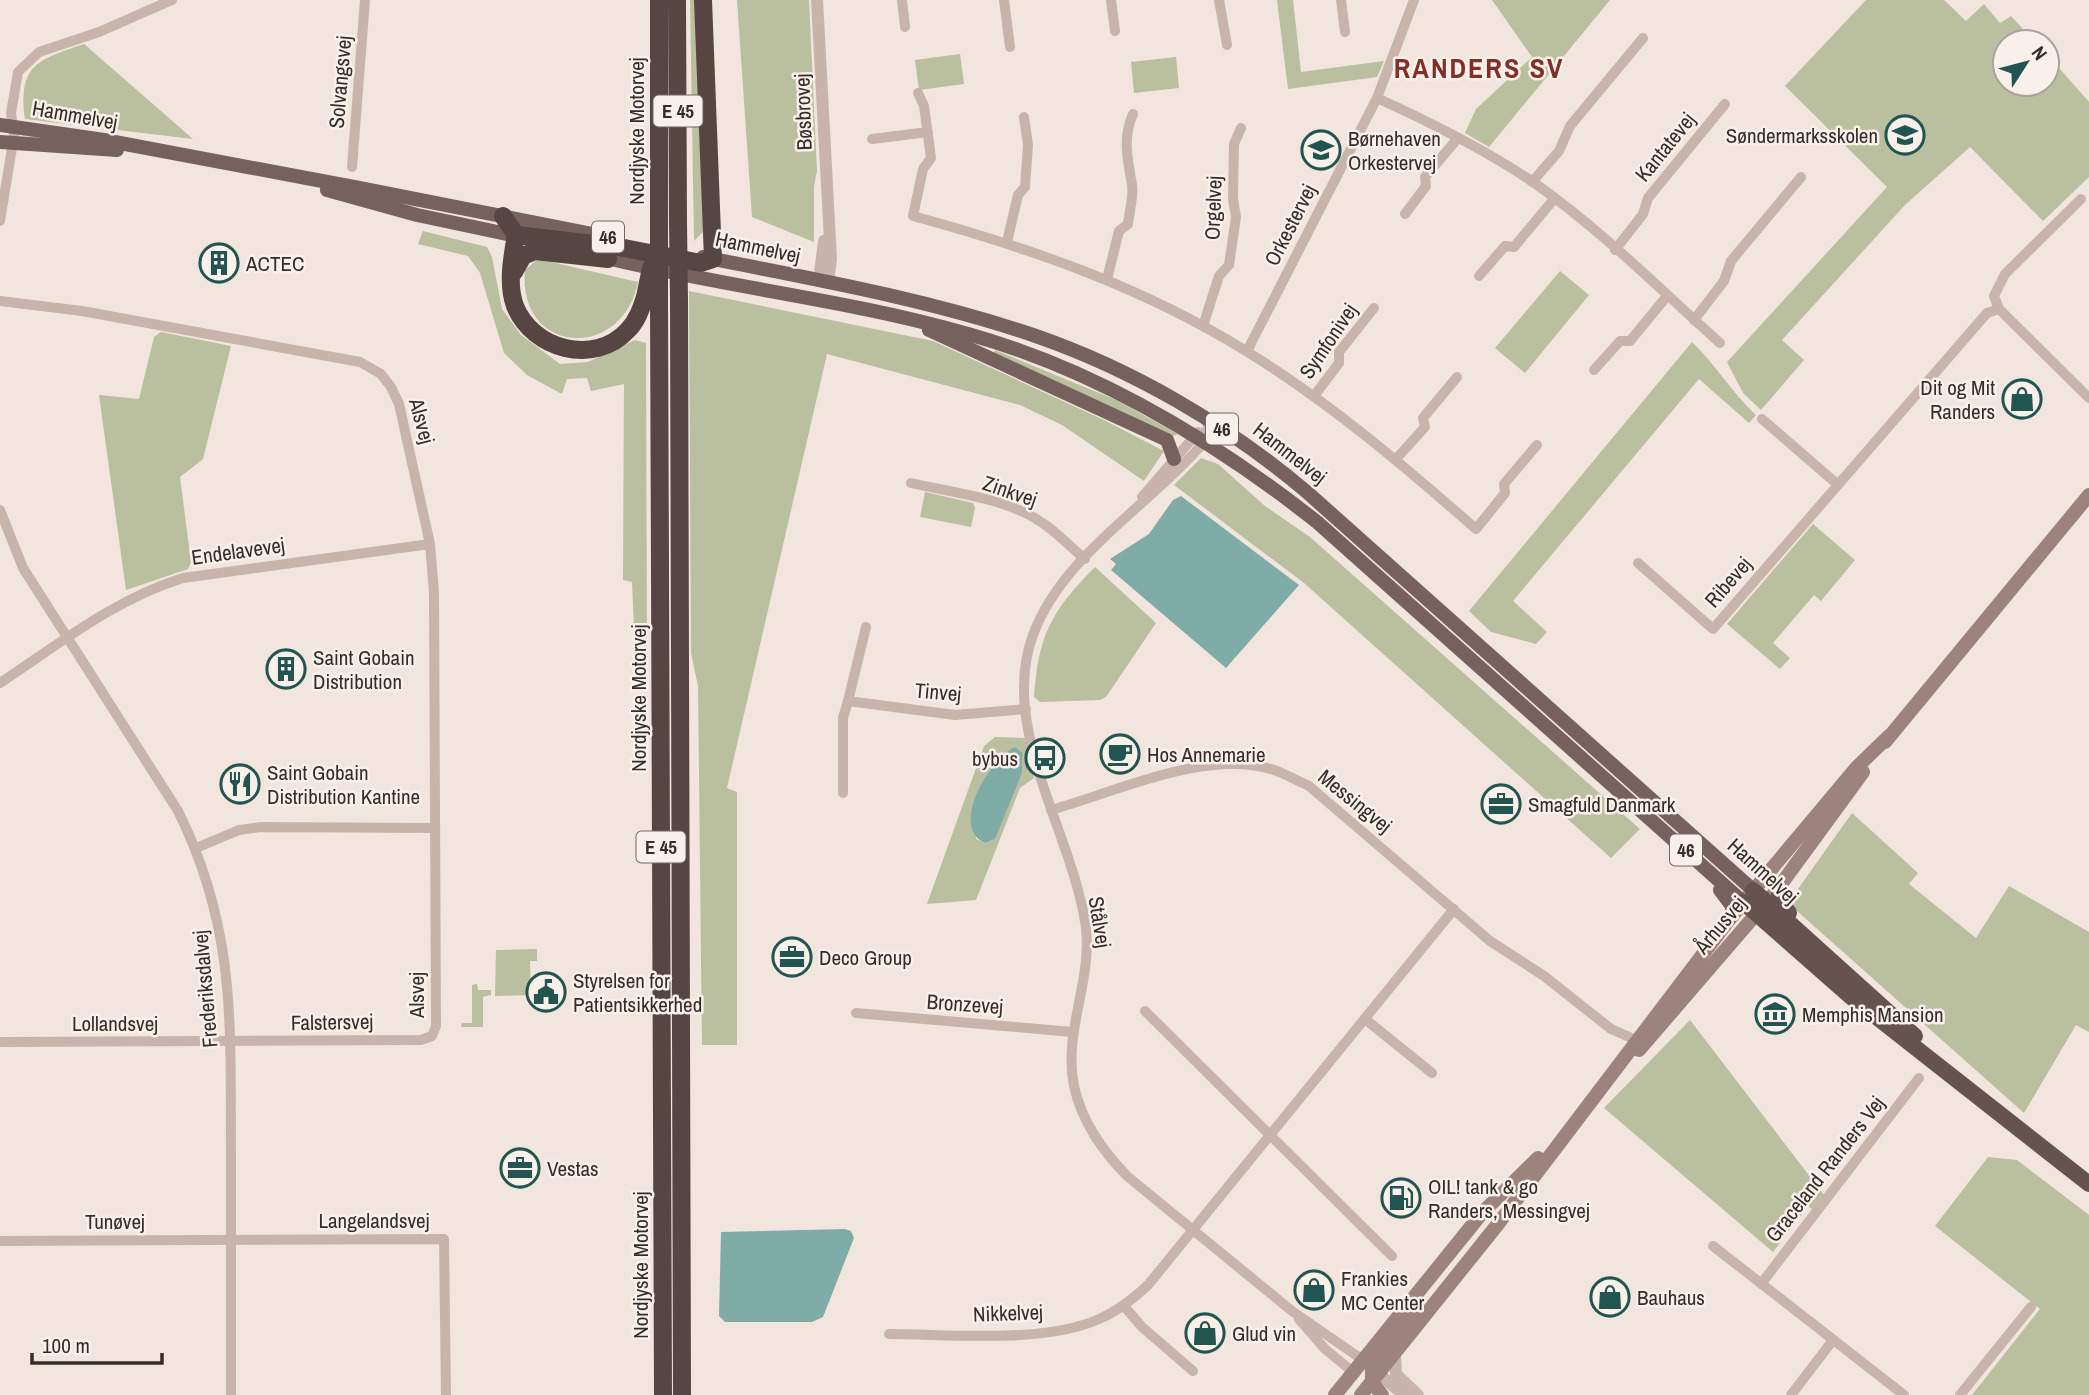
<svg xmlns="http://www.w3.org/2000/svg" width="2089" height="1395" viewBox="0 0 2089 1395" font-family="'Archivo Narrow',sans-serif">
  <style>
    .green { fill: #b9bf9f; fill-rule: evenodd }
    .water { fill: #7faca7 }
    .lines { fill: none; stroke-linecap: round; stroke-linejoin: round }
    .minor { stroke: #c8b4ab; stroke-width: 10 }
    .tertiary { stroke: #c8b4ab; stroke-width: 12 }
    .secondary { stroke: #9c837c; stroke-width: 14 }
    .primary { stroke: #77615c; stroke-width: 14 }
    .trunk { stroke: #67534e; stroke-width: 16 }
    .motorway { stroke: #574541; stroke-width: 18 }
    .motorway-bridge { stroke: #574541; stroke-width: 18 }
    .labels { text-anchor: middle; dominant-baseline: central; stroke-width: 5; stroke-linejoin: round; paint-order: stroke }
    .shield { fill: #f9f0ea; stroke: #706764; stroke-width: 2 }
    .shield-label { font-size: 19px; font-weight: bold; fill: #362c2a }
    .street-label { font-size: 21px; fill: #362c2a; stroke: #f9f0ea }
    .poi-label { font-size: 21px; fill: #362c2a; stroke: #f9f0ea; text-anchor: start }
    .district-label { font-size: 28px; font-weight: bold; letter-spacing: 2px; fill: #803028; stroke: #f9f0ea }
  </style>
  <rect width="100%" height="100%" fill="#f1e5de"/>
  <g class="green">
    <path d="M 690,0 L 697,0 L 708,227 L 694,241 Z"/>
    <path d="M 737,0 L 809,0 L 817,171 L 814,186 L 814,242 L 752,217 Z"/>
    <path d="M 1277,0 L 1293,0 L 1301,72 L 1384,61 L 1377,77 L 1288,89 Z"/>
    <path d="M 1492,0 L 1610,0 L 1489,147 L 1465,133 L 1476,109 L 1532,57 Z"/>
    <path d="M 1866,0 L 1944,0 L 1966,21 L 1984,4 L 2000,23 L 2011,16 L 2035,42 L 2005,42 L 2005,84 L 2047,84 L 2047,54 L 2052,60 L 2089,102 L 2089,177 L 2043,221 L 1970,147 L 1905,205 L 1782,340 L 1804,360 L 1761,410 L 1743,393 L 1727,362 L 1887,187 L 1785,86 Z"/>
    <path d="M 84,44 L 193,139 L 25,119 C 18,64 38,60 84,44 Z"/>
    <path d="M 960,54 L 964,84 L 919,90 L 915,60 Z"/>
    <path d="M 1176,57 L 1179,88 L 1134,93 L 1131,62 Z"/>
    <path d="M 423,231 L 487,247 L 492,257 L 502,309 L 521,335 L 560,364 L 588,362 L 635,340 L 646,343 L 647,647 L 638,644 L 634,628 L 632,582 L 623,580 L 624,384 L 591,391 L 587,378 L 567,379 L 562,394 L 527,375 L 504,353 L 480,273 L 468,256 L 418,244 Z"/>
    <path d="M 538,259 L 638,282 C 622,362 517,355 525,270 Z"/>
    <path d="M 1560,271 L 1589,295 L 1525,373 L 1495,348 Z"/>
    <path d="M 689,291 L 933,341 L 1106,421 L 1164,451 L 1144,481 L 1062,425 L 1020,405 L 827,354 L 727,788 L 737,792 L 737,1045 L 702,1045 L 698,686 L 691,653 Z"/>
    <path d="M 161,332 L 231,346 L 203,459 L 180,477 L 191,562 L 188,569 L 126,590 L 99,395 L 139,399 L 154,337 Z"/>
    <path d="M 1692,342 C 1716,365 1732,393 1756,415 L 1749,423 L 1699,379 L 1513,601 L 1547,632 L 1536,644 L 1491,632 L 1469,611 Z"/>
    <path d="M 995,350 L 1116,400 L 1178,434 L 1170,437 L 993,355 Z"/>
    <path d="M 1201,458 L 1218,464 L 1265,506 L 1310,537 L 1640,829 L 1611,858 L 1304,583 L 1174,485 Z"/>
    <path d="M 925,492 L 973,503 L 975,508 L 971,527 L 920,517 Z"/>
    <path d="M 1813,524 L 1855,560 L 1821,601 L 1814,595 L 1773,643 L 1790,658 L 1780,669 L 1727,624 Z"/>
    <path d="M 1095,567 L 1156,623 L 1106,697 L 1100,700 L 1040,702 L 1034,697 C 1038,635 1052,610 1095,567 Z"/>
    <path d="M 995,737 L 1025,738 L 1034,778 L 1020,788 L 976,900 L 927,904 L 984,746 ZM 998,757 L 1004,814 L 995,839 L 985,843 L 976,839 C 972,799 977,790 998,757 Z"/>
    <path d="M 1852,813 L 1918,873 L 1909,884 L 1976,938 L 2009,886 L 2089,932 L 2089,1032 L 2076,1025 L 2024,1113 L 1788,903 Z"/>
    <path d="M 537,949 L 537,961 L 530,961 L 531,995 L 495,996 L 496,950 Z"/>
    <path d="M 477,984 L 478,990 L 491,990 L 491,995 L 483,997 L 483,1027 L 461,1027 L 462,1023 L 472,1023 L 472,985 Z"/>
    <path d="M 1690,1020 L 1824,1195 L 1812,1209 L 1808,1206 L 1773,1252 L 1604,1108 Z"/>
    <path d="M 1988,1157 L 2017,1160 L 2089,1215 L 2089,1395 L 1972,1395 L 2040,1309 L 1935,1226 Z"/>
  </g>
  <g class="water">
    <path d="M 1181,496 L 1299,585 L 1226,668 L 1111,570 L 1116,564 L 1110,559 L 1149,534 L 1173,500 Z"/>
    <path d="M 1015,747 L 1022,753 L 1022,773 L 995,839 L 985,843 C 949,828 989,758 1015,747 Z"/>
    <path d="M 845,1229 L 851,1231 L 854,1238 L 823,1317 L 812,1322 L 725,1322 L 719,1316 L 721,1232 Z"/>
  </g>
  <g class="lines">
    <g class="minor">
      <path d="M 902,0 L 905,27"/>
      <path d="M 1004,0 L 1010,47"/>
      <path d="M 1111,0 L 1115,31"/>
      <path d="M 1219,0 L 1227,45"/>
      <path d="M 1341,0 L 1345,32"/>
      <path d="M 918,93 L 924,106 L 931,158 L 923,169 L 913,216 C 1030,248 1143,287 1246,351 C 1329,402 1403,465 1476,529 L 1505,493 L 1504,484 L 1537,445"/>
      <path d="M 1377,98 C 1430,122 1484,149 1533,182 C 1600,229 1660,289 1720,343"/>
      <path d="M 872,139 L 928,132"/>
      <path d="M 352,167 L 365,0"/>
      <path d="M 1532,182 L 1559,151 L 1570,126 L 1643,38"/>
      <path d="M 1405,214 L 1426,186 L 1425,177 L 1458,138"/>
      <path d="M 0,221 L 14,136 L 11,113 L 18,72 L 39,52 L 99,32 L 172,0"/>
      <path d="M 1007,242 L 1018,195 L 1025,187 L 1028,145 L 1024,117"/>
      <path d="M 1615,250 L 1643,214 L 1648,198 L 1725,104"/>
      <path d="M 1479,276 L 1505,246 L 1514,247 L 1554,199"/>
      <path d="M 1107,279 L 1119,231 L 1128,224 C 1129,212 1134,196 1132,185 C 1128,161 1122,138 1133,114"/>
      <path d="M 0,301 L 82,311 L 360,362 L 381,374 L 391,387 L 399,404 L 430,544 L 434,593 L 436,1026 L 432,1036 L 421,1040 L 0,1042"/>
      <path d="M 1999,309 L 1994,296 L 2005,274 L 2081,199"/>
      <path d="M 1694,320 L 1724,281 L 1731,261 L 1801,177"/>
      <path d="M 1203,326 L 1219,276 L 1229,265 L 1236,217 L 1233,199 L 1234,144 L 1241,128"/>
      <path d="M 1247,351 L 1377,98 L 1414,0"/>
      <path d="M 1594,370 L 1620,341 L 1630,341 L 1667,296"/>
      <path d="M 1314,396 L 1339,363 L 1339,352 L 1374,308"/>
      <path d="M 1762,419 L 1837,484"/>
      <path d="M 1209,421 L 1204,442 L 1197,450 C 1144,509 1061,558 1033,635 C 998,728 1074,836 1086,928 C 1092,982 1063,1032 1074,1086 C 1082,1122 1102,1150 1127,1176 L 1292,1311 L 1363,1360"/>
      <path d="M 1396,459 L 1425,427 L 1423,418 L 1457,377"/>
      <path d="M 911,483 C 954,493 1008,498 1044,524 C 1059,534 1071,548 1085,559"/>
      <path d="M 1142,497 L 1198,432"/>
      <path d="M 0,510 L 23,568 L 178,811 C 237,930 230,1026 231,1155 C 231,1235 231,1315 231,1395"/>
      <path d="M 1638,563 L 1713,629 L 1987,313 L 1999,309 L 2089,398"/>
      <path d="M 866,627 L 848,701 L 955,715 L 1026,709"/>
      <path d="M 0,683 C 59,644 115,599 183,578 L 430,544"/>
      <path d="M 843,793 L 843,718 L 848,701"/>
      <path d="M 1051,810 C 1116,792 1207,748 1274,770 C 1286,774 1297,781 1309,786 L 1490,941 L 1544,976 L 1611,1029 L 1636,1040"/>
      <path d="M 196,848 L 239,830 L 261,827 L 434,828"/>
      <path d="M 1145,1011 L 1392,1256"/>
      <path d="M 856,1013 L 1072,1032"/>
      <path d="M 1365,1019 L 1432,1073"/>
      <path d="M 0,1241 L 444,1239 L 446,1395"/>
      <path d="M 1713,1246 L 1904,1395"/>
      <path d="M 1761,1284 L 1919,1078"/>
      <path d="M 1124,1306 L 1142,1327 L 1193,1371"/>
      <path d="M 1299,1319 L 1325,1349 L 1353,1372"/>
      <path d="M 889,1334 C 950,1334 1044,1344 1099,1319 C 1118,1311 1133,1299 1148,1285 L 1454,909"/>
      <path d="M 1791,1395 L 1833,1340"/>
      <path d="M 1960,1395 L 2031,1307"/>
    </g>
    <g class="tertiary">
      <path d="M 817,0 L 831,259 L 828,283"/>
      <path d="M 819,281 L 824,241"/>
      <path d="M 1395,1356 L 1396,1374 L 1418,1395"/>
      <path d="M 1372,1368 L 1404,1395"/>
    </g>
    <g class="secondary">
      <path d="M 1885,742 L 2089,495"/>
      <path d="M 1639,1050 L 1776,891 L 1863,772"/>
      <path d="M 1335,1395 L 1482,1213 L 1538,1158"/>
      <path d="M 1361,1395 L 1498,1224 L 1732,916 L 1857,767 L 1889,736"/>
      <path d="M 1382,1395 L 1372,1382 L 1372,1368 L 1414,1312"/>
    </g>
    <g class="primary">
      <path d="M 0,125 L 104,140 L 354,187 L 618,239"/>
      <path d="M 0,142 L 117,150"/>
      <path d="M 327,190 L 417,215 L 521,237"/>
      <path d="M 599,256 C 721,287 847,299 968,334 C 1097,370 1213,440 1317,522 L 1743,902"/>
      <path d="M 703,257 C 813,279 927,299 1033,335 C 1132,369 1228,425 1308,493 L 1753,890"/>
      <path d="M 929,330 L 1167,440 L 1174,459"/>
      <path d="M 1720,890 L 1732,906 L 1732,916"/>
    </g>
    <g class="trunk">
      <path d="M 1779,888 L 1779,900 L 1789,913"/>
      <path d="M 1753,890 L 1915,1036"/>
      <path d="M 1743,902 L 1851,997 L 2089,1184"/>
    </g>
    <g class="motorway">
      <path d="M 659,0 L 659,220"/>
      <path d="M 677,0 L 678,222"/>
      <path d="M 503,216 L 516,235 C 512,258 507,284 515,306 C 532,349 594,367 628,330 C 637,321 641,309 645,297"/>
      <path d="M 516,235 L 619,247 L 701,263 L 713,259 L 703,0"/>
      <path d="M 514,272 L 523,256 L 535,251 L 608,259"/>
      <path d="M 659,299 L 663,1395"/>
      <path d="M 679,301 L 682,1395"/>
    </g>
    <g class="motorway-bridge">
      <path d="M 659,220 L 659,299"/>
      <path d="M 678,222 L 679,301"/>
      <path d="M 645,297 L 651,268"/>
    </g>
  </g>
  <defs>
    <g id="school-ring" transform="scale(2.0125)"><circle r="9.5" fill="#f9f0ea" stroke="#225551" stroke-width="1.5"/><path d="M0-5L7-2L0 1L-7-2ZM-4 1L0 2.5L4 1V4Q0 6-4 4Z" fill="#225551"/></g>
    <g id="building-ring" transform="scale(2.0125)"><circle r="9.5" fill="#f9f0ea" stroke="#225551" stroke-width="1.5"/><path d="M-4-6H4V6H1V3H-1V6H-4ZM-2.5-4.3h1.7v1.8h-1.7ZM.8-4.3h1.7v1.8H.8ZM-2.5-1h1.7V.8h-1.7ZM.8-1h1.7V.8H.8Z" fill="#225551"/></g>
    <g id="shop-ring" transform="scale(2.0125)"><circle r="9.5" fill="#f9f0ea" stroke="#225551" stroke-width="1.5"/><path d="M-5-2.5h2.3a2.7 3.5 0 0 1 5.4 0H5L5.5 6h-11ZM-1.5-2.5h3a1.5 2.3 0 0 0-3 0Z" fill="#225551"/></g>
    <g id="cafe-ring" transform="scale(2.0125)"><circle r="9.5" fill="#f9f0ea" stroke="#225551" stroke-width="1.5"/><path d="M-5.5-4.5H6V0H3Q3 3.5 0 3.5H-2.5Q-5.5 3.5-5.5 0ZM3-3.2v2h1.7v-2ZM-6 4.5H4V6H-6Z" fill="#225551"/></g>
    <g id="bus-ring" transform="scale(2.0125)"><circle r="9.5" fill="#f9f0ea" stroke="#225551" stroke-width="1.5"/><path d="M-5-6H5V4H4V6H2V4H-2V6H-4V4H-5ZM-3.5-4V0h7V-4ZM-3.5 1.2v1.5H-2V1.2ZM2 1.2v1.5H3.5V1.2Z" fill="#225551"/></g>
    <g id="restaurant-ring" transform="scale(2.0125)"><circle r="9.5" fill="#f9f0ea" stroke="#225551" stroke-width="1.5"/><path d="M-5-6h1v4h1v-4h1v4h1v-4h1v5L-1.5 .5V6h-2V.5L-5-1ZM5-6V6H3V1.5H1.5Q1.5-4 5-6Z" fill="#225551"/></g>
    <g id="office-ring" transform="scale(2.0125)"><circle r="9.5" fill="#f9f0ea" stroke="#225551" stroke-width="1.5"/><path d="M-6-3h4V-5.5h4V-3h4V5H-6ZM-1-4.5V-3h2v-1.5ZM-6 0V1H6V0Z" fill="#225551"/></g>
    <g id="civic-ring" transform="scale(2.0125)"><circle r="9.5" fill="#f9f0ea" stroke="#225551" stroke-width="1.5"/><path d="M-.6-6.5H3V-4.5H.6V-3L4-1V1h2V6H-6V1h2V-1L-.6-3ZM-1.2 2.5V6h2.4V2.5Z" fill="#225551"/></g>
    <g id="museum-ring" transform="scale(2.0125)"><circle r="9.5" fill="#f9f0ea" stroke="#225551" stroke-width="1.5"/><path d="M0-6L6-3V-2H-6V-3ZM-5-1h2V3h-2ZM-1-1h2V3h-2ZM3-1h2V3H3ZM-6 4H6V6H-6Z" fill="#225551"/></g>
    <g id="fuel-ring" transform="scale(2.0125)"><circle r="9.5" fill="#f9f0ea" stroke="#225551" stroke-width="1.5"/><path d="M-5.5-6h7V0h2V4h1.3V-2.5L3-4.5l.8-.8L6-3V5H2.5V1h-1V6h-7ZM-4.2-4.7v3.2H.2V-4.7Z" fill="#225551"/></g>
  </defs>
  <g fill-rule="evenodd">
    <use href="#school-ring" x="1905" y="135"/>
    <use href="#school-ring" x="1321" y="150"/>
    <use href="#building-ring" x="219" y="263"/>
    <use href="#shop-ring" x="2022" y="399"/>
    <use href="#building-ring" x="286" y="669"/>
    <use href="#cafe-ring" x="1120" y="754"/>
    <use href="#bus-ring" x="1045" y="758"/>
    <use href="#restaurant-ring" x="240" y="784"/>
    <use href="#office-ring" x="1501" y="804"/>
    <use href="#office-ring" x="792" y="957"/>
    <use href="#civic-ring" x="546" y="992"/>
    <use href="#museum-ring" x="1775" y="1014"/>
    <use href="#office-ring" x="520" y="1168"/>
    <use href="#fuel-ring" x="1401" y="1198"/>
    <use href="#shop-ring" x="1314" y="1290"/>
    <use href="#shop-ring" x="1610" y="1297"/>
    <use href="#shop-ring" x="1205" y="1333"/>
  </g>
  <g class="labels">
    <g class="shield">
      <rect x="653.5" y="95.5" width="49" height="31" rx="5"/>
      <rect x="592" y="221.5" width="32" height="31" rx="5"/>
      <rect x="1206" y="413.5" width="32" height="31" rx="5"/>
      <rect x="636.5" y="831.5" width="49" height="31" rx="5"/>
      <rect x="1670" y="834.5" width="32" height="31" rx="5"/>
    </g>
    <g class="shield-label">
      <text x="678" y="111">E 45</text>
      <text x="608" y="237">46</text>
      <text x="1222" y="429">46</text>
      <text x="661" y="847">E 45</text>
      <text x="1686" y="850">46</text>
    </g>
    <g class="street-label">
      <text transform="translate(340 82) rotate(-85)">Solvangsvej</text>
      <text transform="translate(803 112) rotate(-92)">Bøsbrovej</text>
      <text transform="translate(75 115) rotate(10)">Hammelvej</text>
      <text transform="translate(636 131) rotate(-90)">Nordjyske Motorvej</text>
      <text transform="translate(1665 147) rotate(-51)">Kantatevej</text>
      <text transform="translate(1213 208) rotate(-88)">Orgelvej</text>
      <text transform="translate(1290 225) rotate(-63)">Orkestervej</text>
      <text transform="translate(758 247) rotate(12)">Hammelvej</text>
      <text transform="translate(1328 341) rotate(-56)">Symfonivej</text>
      <text transform="translate(422 421) rotate(75)">Alsvej</text>
      <text transform="translate(1290 453) rotate(38)">Hammelvej</text>
      <text transform="translate(1010 491) rotate(19)">Zinkvej</text>
      <text transform="translate(238 551) rotate(-8)">Endelavevej</text>
      <text transform="translate(1728 582) rotate(-49)">Ribevej</text>
      <text transform="translate(938 692) rotate(5)">Tinvej</text>
      <text transform="translate(638 698) rotate(-90)">Nordjyske Motorvej</text>
      <text transform="translate(1355 801) rotate(39)">Messingvej</text>
      <text transform="translate(1763 871) rotate(42)">Hammelvej</text>
      <text transform="translate(1100 922) rotate(81)">Stålvej</text>
      <text transform="translate(1720 925) rotate(-50)">Århusvej</text>
      <text transform="translate(205 989) rotate(-95)">Frederiksdalvej</text>
      <text transform="translate(416 995) rotate(-90)">Alsvej</text>
      <text transform="translate(965 1004) rotate(4)">Bronzevej</text>
      <text transform="translate(332 1022) rotate(-1)">Falstersvej</text>
      <text x="115" y="1023">Lollandsvej</text>
      <text transform="translate(1825 1169) rotate(-52)">Graceland Randers Vej</text>
      <text x="374" y="1220">Langelandsvej</text>
      <text x="115" y="1221">Tunøvej</text>
      <text transform="translate(640 1265) rotate(-90)">Nordjyske Motorvej</text>
      <text transform="translate(1008 1313) rotate(-2)">Nikkelvej</text>
    </g>
    <g class="poi-label">
      <text x="1878" y="135" text-anchor="end">Søndermarksskolen</text>
      <text x="1348" y="138">Børnehaven<tspan x="1348" dy="24">Orkestervej</tspan></text>
      <text x="246" y="263">ACTEC</text>
      <text x="1995" y="387" text-anchor="end">Dit og Mit<tspan x="1995" dy="24">Randers</tspan></text>
      <text x="313" y="657">Saint Gobain<tspan x="313" dy="24">Distribution</tspan></text>
      <text x="1147" y="754">Hos Annemarie</text>
      <text x="1018" y="758" text-anchor="end">bybus</text>
      <text x="267" y="772">Saint Gobain<tspan x="267" dy="24">Distribution Kantine</tspan></text>
      <text x="1528" y="804">Smagfuld Danmark</text>
      <text x="819" y="957">Deco Group</text>
      <text x="573" y="980">Styrelsen for<tspan x="573" dy="24">Patientsikkerhed</tspan></text>
      <text x="1802" y="1014">Memphis Mansion</text>
      <text x="547" y="1168">Vestas</text>
      <text x="1428" y="1186">OIL! tank &amp; go<tspan x="1428" dy="24">Randers, Messingvej</tspan></text>
      <text x="1341" y="1278">Frankies<tspan x="1341" dy="24">MC Center</tspan></text>
      <text x="1637" y="1297">Bauhaus</text>
      <text x="1232" y="1333">Glud vin</text>
    </g>
    <g class="district-label">
      <text x="1479" y="68">RANDERS SV</text>
    </g>
  </g>
  <g transform="translate(2026 63) rotate(54)"><circle r="33" fill="#f9f0ea" stroke="#aba29d" stroke-width="2"/>
  <path d="M0-5L12 26L0 18L-12 26Z" fill="#225551"/>
  <text y="-10" font-size="19" font-weight="bold" text-anchor="middle" fill="#362c2a">N</text>
  </g>
  <path d="M32 1353v10h130v-10" fill="none" stroke="#362c2a" stroke-width="3.5"/>
  <text x="42" y="1353" font-size="21" fill="#362c2a" stroke="#f9f0ea" stroke-width="5" paint-order="stroke">100 m</text>
</svg>
